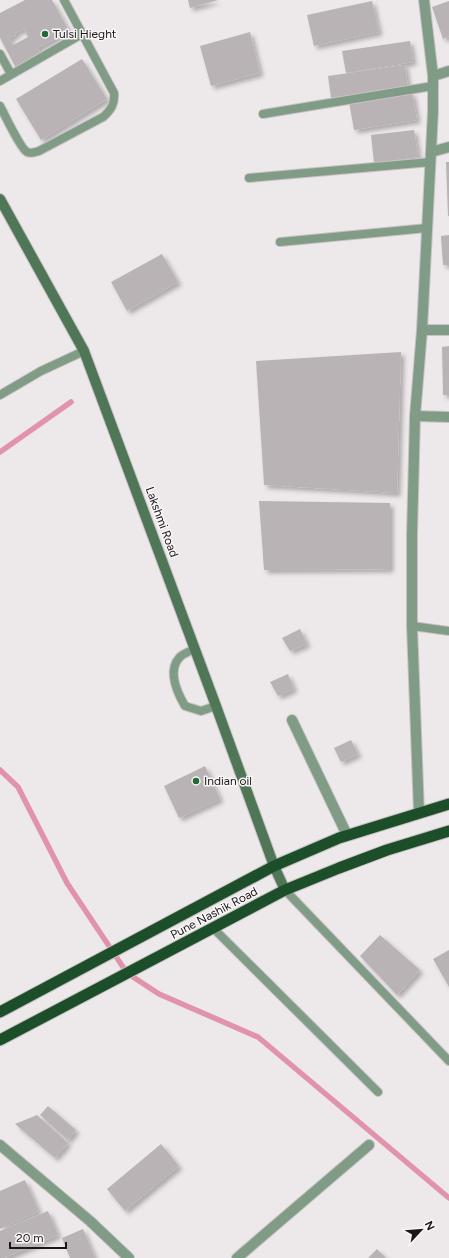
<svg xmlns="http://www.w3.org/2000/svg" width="449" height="1258" viewBox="0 0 449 1258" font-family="Figtree,sans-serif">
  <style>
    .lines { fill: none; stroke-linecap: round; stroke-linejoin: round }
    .stream { stroke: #e293ac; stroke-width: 5.5 }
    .building { fill: #b9b3b5; fill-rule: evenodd; filter: url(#shadow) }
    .service-casing { stroke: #c7c2c3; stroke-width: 10 }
    .minor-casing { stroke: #c7c2c3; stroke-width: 12 }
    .secondary-casing { stroke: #c7c2c3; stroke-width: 12 }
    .trunk-casing { stroke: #c7c2c3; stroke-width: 13 }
    .service { stroke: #819c86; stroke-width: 8 }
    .minor { stroke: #819c86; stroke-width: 10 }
    .secondary { stroke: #4f7656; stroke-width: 10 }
    .trunk { stroke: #1c4e2a; stroke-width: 11 }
    .poi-dot { fill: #216a37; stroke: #faf5f6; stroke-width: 1.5 }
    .labels { text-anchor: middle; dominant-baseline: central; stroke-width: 3; stroke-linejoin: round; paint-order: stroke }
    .poi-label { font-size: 12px; fill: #191718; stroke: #faf5f6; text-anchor: start }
    .street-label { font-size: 12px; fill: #191718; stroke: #faf5f6 }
  </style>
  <defs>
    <filter id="shadow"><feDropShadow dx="3.5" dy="3.5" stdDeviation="2" flood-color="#0004"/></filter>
  </defs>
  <rect width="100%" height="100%" fill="#ede8e9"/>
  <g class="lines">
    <g class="stream">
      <path d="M 0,452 L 71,402"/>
      <path d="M 0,770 L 18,787 L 67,883 L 127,973 L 159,994 L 258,1037 L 449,1198"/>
    </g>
  </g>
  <g class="building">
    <path d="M 25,0 L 52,0 L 69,31 L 38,48 L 40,52 L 33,56 L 35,58 L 16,68 L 0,38 L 0,13 ZM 24,29 L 28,37 L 13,45 L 9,38 L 16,35 L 15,33 Z"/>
    <path d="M 188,0 L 218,0 L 190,8 Z"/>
    <path d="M 372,1 L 379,32 L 314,46 L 307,15 Z"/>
    <path d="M 449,1 L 449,36 L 443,39 L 432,7 Z"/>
    <path d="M 250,32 L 260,73 L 211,86 L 200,46 Z"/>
    <path d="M 410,41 L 413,62 L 346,73 L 342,51 Z"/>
    <path d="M 82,59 L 107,99 L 41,140 L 16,99 Z"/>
    <path d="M 405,65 L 408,88 L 331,98 L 328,76 Z"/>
    <path d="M 412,92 L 417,120 L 354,130 L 349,102 Z"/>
    <path d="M 414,130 L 418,157 L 374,163 L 371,135 Z"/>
    <path d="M 446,162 L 449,162 L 449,216 L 448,216 Z"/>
    <path d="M 449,235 L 449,265 L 443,265 L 441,236 Z"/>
    <path d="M 162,254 L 178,282 L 127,311 L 111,282 Z"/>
    <path d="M 449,346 L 449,395 L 443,395 L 442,347 Z"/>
    <path d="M 401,352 L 397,493 L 264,485 L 256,361 Z"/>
    <path d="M 259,501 L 390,503 L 390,569 L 264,570 Z"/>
    <path d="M 300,629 L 307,644 L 290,651 L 282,638 Z"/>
    <path d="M 288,674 L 294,689 L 278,696 L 270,682 Z"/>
    <path d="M 351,740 L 358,754 L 341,762 L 334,748 Z"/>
    <path d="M 205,766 L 220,799 L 179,818 L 164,786 Z"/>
    <path d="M 380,935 L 420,970 L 397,995 L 360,956 Z"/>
    <path d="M 449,950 L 449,987 L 433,959 Z"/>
    <path d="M 48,1106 L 76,1130 L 68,1140 L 40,1115 Z"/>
    <path d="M 37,1115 L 68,1143 L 55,1158 L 15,1124 Z"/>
    <path d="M 161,1144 L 179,1166 L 125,1211 L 107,1189 Z"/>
    <path d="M 25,1180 L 39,1211 L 0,1229 L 0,1191 Z"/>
    <path d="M 48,1211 L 58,1235 L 4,1258 L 0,1258 L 0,1231 Z"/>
    <path d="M 83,1229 L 95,1258 L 70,1258 L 62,1238 Z"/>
    <path d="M 377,1249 L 386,1258 L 368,1258 Z"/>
  </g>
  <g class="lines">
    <g class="service-casing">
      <g id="service">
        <path d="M 0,54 L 11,74"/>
        <path d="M 0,81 L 82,34"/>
        <path d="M 0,106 C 5,115 20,148 27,152 C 31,154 35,152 39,151 L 103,117 C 111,110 115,104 114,93 L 64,0"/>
        <path d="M 263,114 L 433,86"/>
        <path d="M 249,178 L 431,162"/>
        <path d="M 280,242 L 427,228"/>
        <path d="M 0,395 L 41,371 L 84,351"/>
        <path d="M 412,626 L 449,631"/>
        <path d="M 195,649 C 190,651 182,654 179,658 C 167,672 178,694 185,706 L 201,711 L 216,706"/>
        <path d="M 285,890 L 449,1061"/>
        <path d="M 213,928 L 378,1092"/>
      </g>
    </g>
    <g class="minor-casing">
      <g id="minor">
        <path d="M 433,76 L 449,71"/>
        <path d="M 431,152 L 449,147"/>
        <path d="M 422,330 L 449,330"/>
        <path d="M 415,416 L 449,417"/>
        <path d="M 292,720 L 347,835"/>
        <path d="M 419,813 L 412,626 L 412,535 L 415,416 L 422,330 L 433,111 L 433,76 L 424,0"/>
        <path d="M 0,1145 L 90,1221 L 129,1258"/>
        <path d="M 237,1258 L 369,1145"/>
      </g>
    </g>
    <g class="secondary-casing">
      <path id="secondary" d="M 0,199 L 84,351 L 216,706 L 274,866 L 285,890"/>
    </g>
    <g class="trunk-casing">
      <g id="trunk">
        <path d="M 0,1012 L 274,866 L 339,838 L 449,804"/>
        <path d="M 0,1040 L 285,890 L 339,868 L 387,850 L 449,831"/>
      </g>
    </g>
    <use href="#service" class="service"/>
    <use href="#minor" class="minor"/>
    <use href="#secondary" class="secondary"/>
    <use href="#trunk" class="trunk"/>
  </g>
  <g class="poi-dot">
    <circle cx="45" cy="34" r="4"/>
    <circle cx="196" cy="781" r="4"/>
  </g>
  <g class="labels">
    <g class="poi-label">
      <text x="53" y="34">Tulsi Hieght</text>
      <text x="204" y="781">Indian oil</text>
    </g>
    <g class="street-label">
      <text transform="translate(162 522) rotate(70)">Lakshmi Road</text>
      <text transform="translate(214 913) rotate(-28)">Pune Nashik Road</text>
    </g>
  </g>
  <g transform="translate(421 1230) rotate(64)" stroke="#faf5f6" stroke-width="3" paint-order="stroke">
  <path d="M0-3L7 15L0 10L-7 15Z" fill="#191718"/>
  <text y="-6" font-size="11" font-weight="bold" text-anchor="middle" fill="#191718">N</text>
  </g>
  <path d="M10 1242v6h56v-6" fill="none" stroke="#191718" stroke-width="2"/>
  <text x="16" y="1242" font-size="12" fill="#191718" stroke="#faf5f6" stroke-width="3" paint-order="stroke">20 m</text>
</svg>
